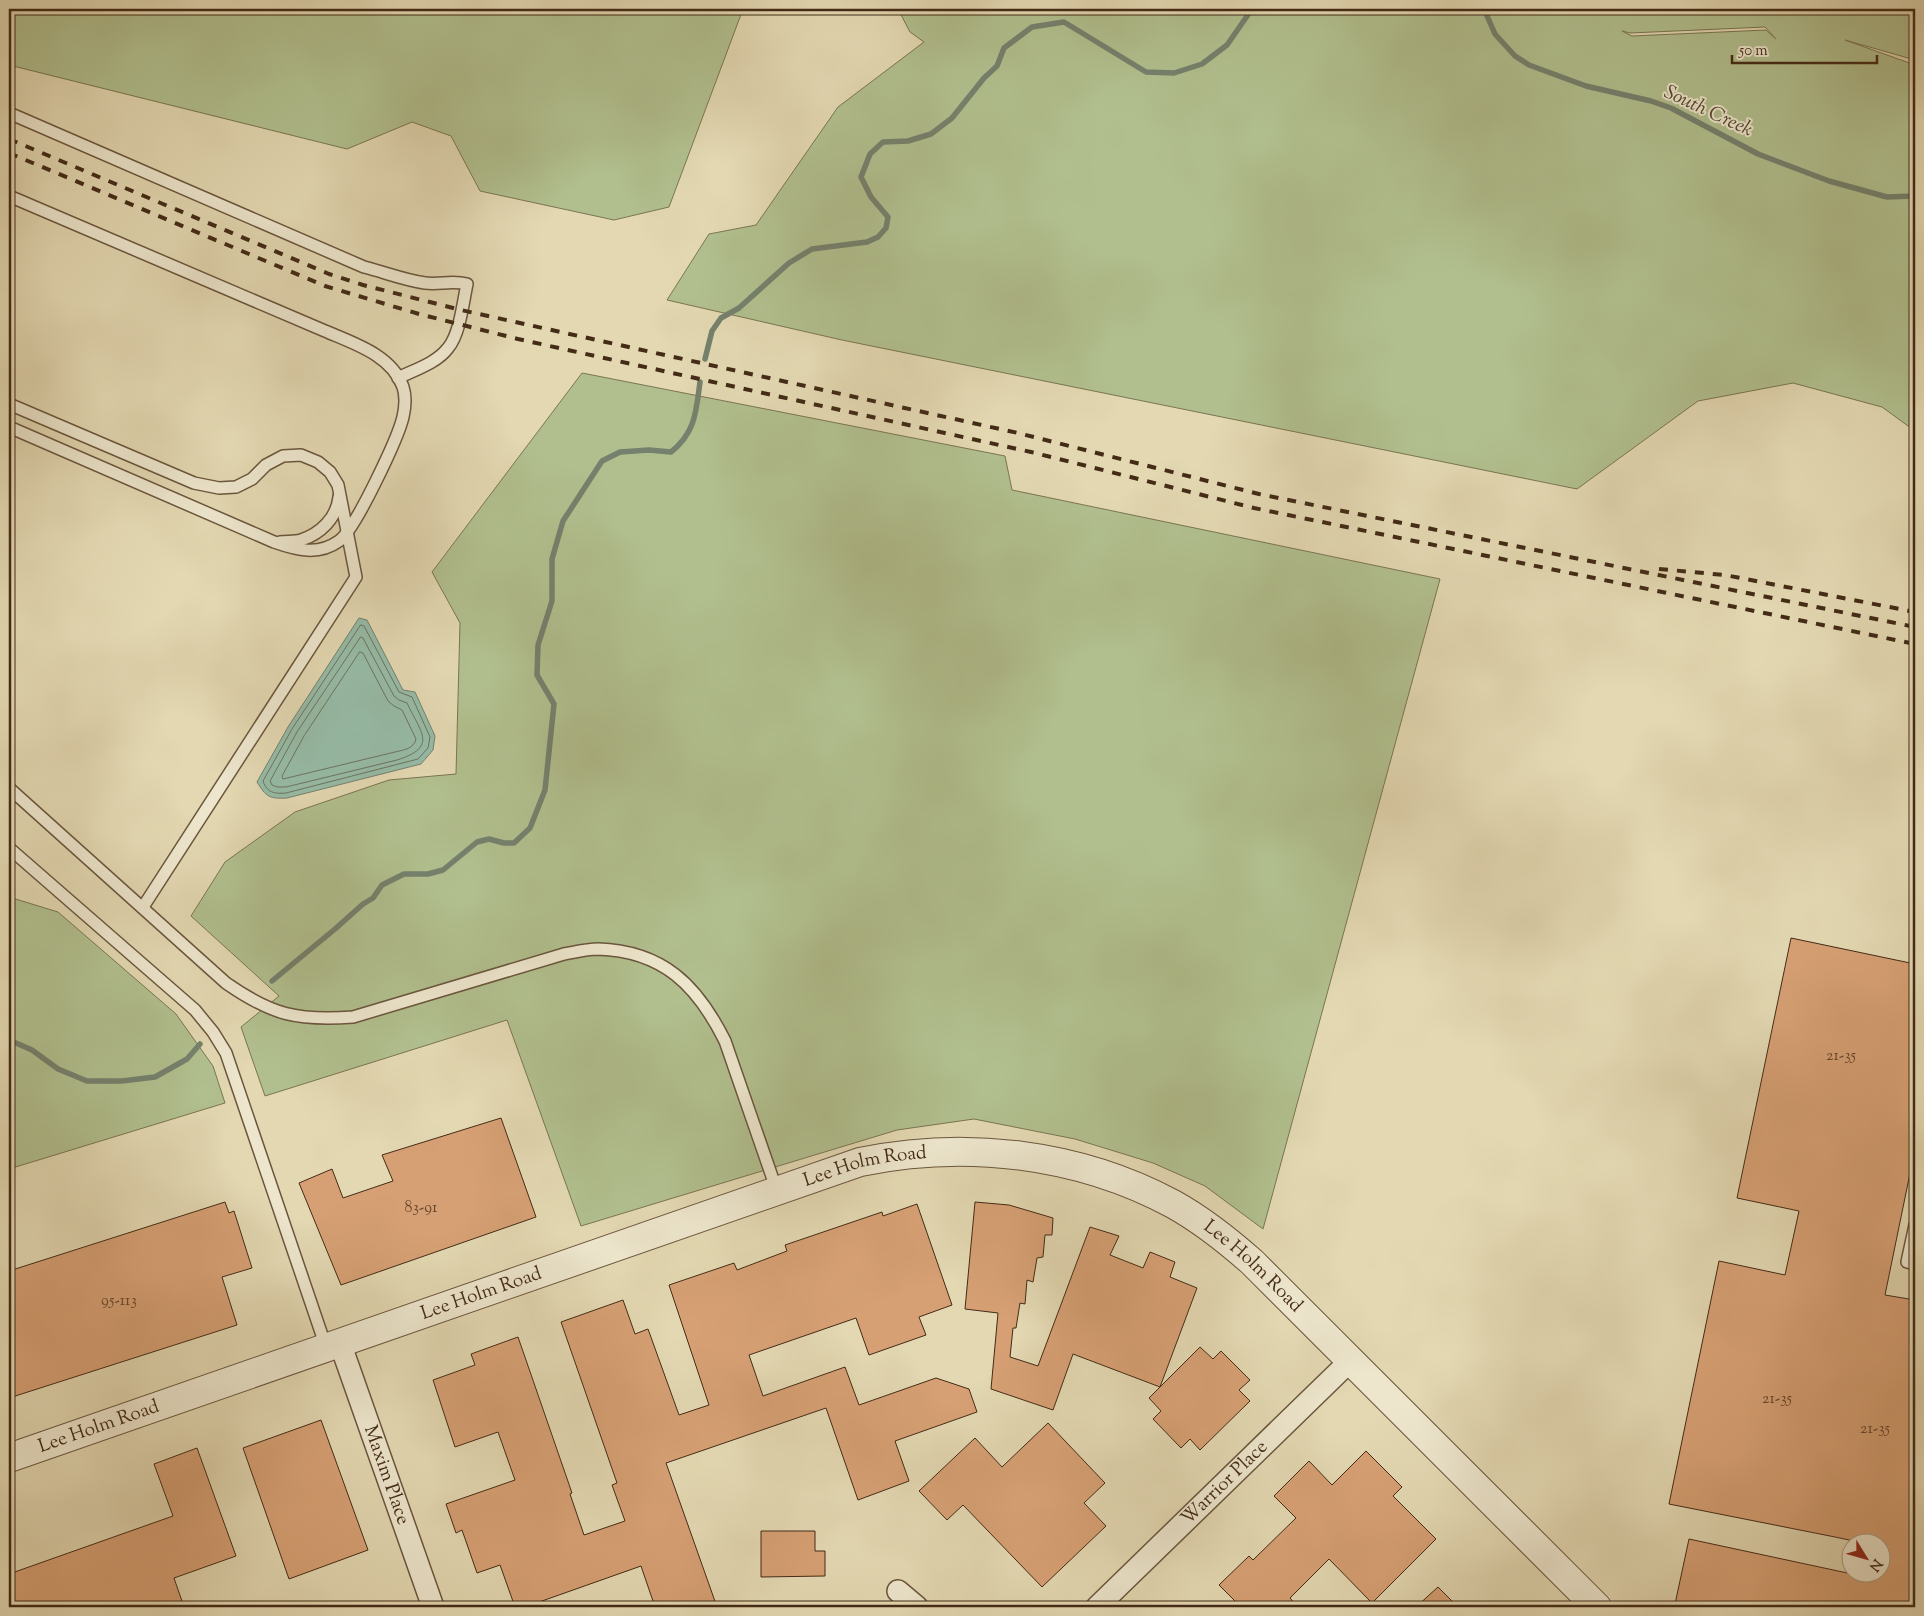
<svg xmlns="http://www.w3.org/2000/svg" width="1924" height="1616" viewBox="0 0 1924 1616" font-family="'Sorts Mill Goudy',serif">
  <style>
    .green { fill: #b1bf8e; stroke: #7a7552; fill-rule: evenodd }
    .water { fill: #96bba7; stroke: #75816d }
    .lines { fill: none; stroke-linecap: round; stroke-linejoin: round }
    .shore { stroke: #6c735e; stroke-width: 1 }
    .stream { stroke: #75816d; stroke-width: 5.5 }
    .building { fill: #d6a074; stroke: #432b16 }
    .service-casing { stroke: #6b563d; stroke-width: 14 }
    .minor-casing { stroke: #6b563d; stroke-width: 24 }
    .tertiary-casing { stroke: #6b563d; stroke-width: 30 }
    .service { stroke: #ede6cd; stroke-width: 11 }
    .minor { stroke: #ede6cd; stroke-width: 21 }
    .tertiary { stroke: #ede6cd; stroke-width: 28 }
    .rail { stroke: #432b16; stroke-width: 4; stroke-dasharray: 9 9; stroke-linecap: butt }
    .labels { text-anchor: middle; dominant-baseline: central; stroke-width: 4; stroke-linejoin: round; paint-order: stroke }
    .number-label { font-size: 16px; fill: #68482e }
    .street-label { font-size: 19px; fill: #432b16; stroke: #ede6cd }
    .water-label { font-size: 20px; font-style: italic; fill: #544833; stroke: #ede6cd }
  </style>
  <rect width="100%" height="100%" fill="#e3d8b2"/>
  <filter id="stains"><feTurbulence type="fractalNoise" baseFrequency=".004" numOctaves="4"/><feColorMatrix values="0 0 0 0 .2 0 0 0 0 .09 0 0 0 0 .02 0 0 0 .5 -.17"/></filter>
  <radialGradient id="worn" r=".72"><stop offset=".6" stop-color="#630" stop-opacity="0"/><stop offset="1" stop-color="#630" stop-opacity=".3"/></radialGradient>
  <g class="green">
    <path d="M 9,9 L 743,9 L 669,207 L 614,220 L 480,191 L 451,136 L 412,122 L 347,149 L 9,65 Z"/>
    <path d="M 898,9 L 1755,9 L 1763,12 L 1758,9 L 1915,9 L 1915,60 L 1845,40 L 1915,65 L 1915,86 L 1910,88 L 1915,87 L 1915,431 L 1882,407 L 1793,383 L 1698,401 L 1577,489 L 842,340 L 667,300 L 709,234 L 756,225 L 838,107 L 924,42 L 910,32 ZM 1765,27 L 1776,39 L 1766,30 L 1632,36 L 1622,31 L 1630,33 Z"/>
    <path d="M 582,373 L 1005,456 L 1012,490 L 1440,579 L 1263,1229 L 1205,1186 L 1153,1163 L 1075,1139 L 974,1119 L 897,1130 L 581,1226 L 507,1020 L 265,1096 L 241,1027 L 279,996 L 191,916 L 225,862 L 295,812 L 389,780 L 456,774 L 460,623 L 432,572 Z"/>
    <path d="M 9,897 L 58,912 L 176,1014 L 213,1066 L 225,1103 L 9,1169 Z"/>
  </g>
  <path class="water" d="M 359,618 L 367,620 L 403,690 L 415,692 L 435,736 L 433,750 L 421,764 L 287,798 C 270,799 266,797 257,782 L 288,727 Z"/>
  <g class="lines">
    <g class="shore">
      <path d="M 361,625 L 364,626 L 399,692 L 412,697 L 430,737 L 428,748 L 418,759 L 286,793 C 275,794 267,793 263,781 L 292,729 Z"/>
      <path d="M 361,637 L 363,638 L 394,696 L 399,700 L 407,703 C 421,733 438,747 397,760 L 286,787 L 277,787 L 272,785 L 270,781 L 297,732 Z"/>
      <path d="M 360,652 L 363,653 L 388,701 L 394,706 L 402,710 L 416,739 C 414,749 403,750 395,752 L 283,779 L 282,776 L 304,736 Z"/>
    </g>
    <g class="stream">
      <path d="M 1484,9 L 1495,34 L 1515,56 L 1529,65 L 1586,86 L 1651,101 L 1671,108 L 1758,154 L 1829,181 L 1887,197 L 1915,196"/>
      <path d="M 705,359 L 712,331 L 721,318 L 739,308 L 789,263 L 812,249 L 867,242 L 878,237 L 886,228 L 888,217 L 871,197 L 861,177 L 870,154 L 883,142 L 908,141 L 931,134 L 952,118 L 984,78 L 997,66 L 1004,48 L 1032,27 L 1064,22 L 1146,72 L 1174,73 L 1202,64 L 1227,45 L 1252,9"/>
      <path d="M 272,981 L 335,929 L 363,904 L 373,898 L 382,885 L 404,874 L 428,874 L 443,870 L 477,842 L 489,839 L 504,843 L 514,843 L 530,828 L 545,790 L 554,704 L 537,675 L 538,645 L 552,601 L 552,559 L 563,521 L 602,461 L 620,452 L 649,450 L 671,452 C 696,432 696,411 700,382"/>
      <path d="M 9,1040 L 32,1050 L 58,1069 L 87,1081 L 122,1081 L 155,1077 L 187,1059 L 200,1044"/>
    </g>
  </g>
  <g class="building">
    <path d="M 1791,938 L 1915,964 L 1915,1149 L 1885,1295 L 1915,1300 L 1915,1607 L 1691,1607 L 1675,1604 L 1689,1539 L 1852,1574 L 1882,1574 L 1882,1544 L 1868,1544 L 1835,1537 L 1669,1504 L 1719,1261 L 1785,1275 L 1799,1211 L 1737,1198 Z"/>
    <path d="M 501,1118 L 536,1217 L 341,1285 L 299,1183 L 332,1169 L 343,1198 L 393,1181 L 382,1155 Z"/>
    <path d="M 225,1202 L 229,1213 L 234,1211 L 252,1268 L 222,1277 L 237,1325 L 9,1398 L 9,1271 Z"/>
    <path d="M 975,1202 L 1009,1205 L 1053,1218 L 1052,1235 L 1045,1235 L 1043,1257 L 1037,1258 L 1033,1282 L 1027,1280 L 1025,1304 L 1020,1303 L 1016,1328 L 1013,1328 L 1010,1357 L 1038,1366 L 1090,1227 L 1119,1236 L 1110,1255 L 1143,1268 L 1150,1252 L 1175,1262 L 1170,1277 L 1197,1288 L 1160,1387 L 1073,1354 L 1053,1410 L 991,1389 L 998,1313 L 965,1309 Z"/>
    <path d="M 917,1204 L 952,1305 L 919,1317 L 926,1335 L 869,1355 L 856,1318 L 749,1355 L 763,1396 L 845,1367 L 859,1405 L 936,1378 L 969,1389 L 977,1412 L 895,1441 L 909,1481 L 858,1500 L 826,1408 L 666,1463 L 717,1607 L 655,1607 L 641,1566 L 525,1607 L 515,1607 L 500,1565 L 477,1573 L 462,1530 L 456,1533 L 446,1504 L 515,1480 L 498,1432 L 455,1447 L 433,1380 L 475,1365 L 471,1354 L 518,1337 L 572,1493 L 570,1494 L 584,1535 L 625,1521 L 612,1485 L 617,1483 L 561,1322 L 623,1300 L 635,1334 L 648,1329 L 679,1415 L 709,1405 L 669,1285 L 734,1263 L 737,1270 L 787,1251 L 785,1245 L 882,1212 L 883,1216 Z"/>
    <path d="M 1200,1347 L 1213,1359 L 1221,1351 L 1250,1380 L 1239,1390 L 1250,1401 L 1200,1450 L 1190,1439 L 1181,1448 L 1153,1419 L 1161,1411 L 1149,1398 Z"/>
    <path d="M 321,1420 L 368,1550 L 289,1579 L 243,1448 Z"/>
    <path d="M 1048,1423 L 1105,1483 L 1084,1503 L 1106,1526 L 1042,1587 L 963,1505 L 947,1520 L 919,1491 L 975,1438 L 1002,1467 Z"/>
    <path d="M 197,1448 L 236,1556 L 174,1578 L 184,1607 L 9,1607 L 9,1574 L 173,1516 L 154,1464 Z"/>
    <path d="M 1366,1451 L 1402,1487 L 1393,1496 L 1436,1539 L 1372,1603 L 1329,1559 L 1290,1598 L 1298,1607 L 1241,1607 L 1219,1585 L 1249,1556 L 1253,1560 L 1296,1518 L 1274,1496 L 1309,1461 L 1332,1485 Z"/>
    <path d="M 761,1531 L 815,1531 L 815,1551 L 825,1551 L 825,1576 L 761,1577 Z"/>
    <path d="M 1438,1587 L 1458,1607 L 1416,1607 Z"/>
  </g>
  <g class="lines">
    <g class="service-casing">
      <g id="service">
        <path d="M 9,113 L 364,267 C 384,272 404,280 425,283 C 440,285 451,280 467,284 C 463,302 460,334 448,348 C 437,363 414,370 398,378"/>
        <path d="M 9,196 L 325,331 C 353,343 392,355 403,387 C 406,396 405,408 403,417 C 398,438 355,530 339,541 C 318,556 297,550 274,542 L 9,427"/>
        <path d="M 9,404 L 194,483 L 219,488 L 236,487 L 252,479 L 266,465 L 283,456 L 301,455 L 318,462 L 330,472 L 338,485 L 356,577 L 143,907"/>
        <path d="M 280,542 C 287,541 294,542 301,540 C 320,534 337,518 339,497"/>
        <path d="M 9,788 L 226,983 C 272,1015 297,1021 353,1017 L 564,954 C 575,952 587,949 598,949 C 663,951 697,985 725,1041 L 777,1191"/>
        <path d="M 9,848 L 195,1010 L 213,1032 L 226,1053 L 326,1347"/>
        <path d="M 1915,1225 L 1907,1262 L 1915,1264"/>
      </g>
    </g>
    <g class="minor-casing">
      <g id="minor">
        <path id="s1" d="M 340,1343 L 433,1607"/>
        <path d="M 898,1591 L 917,1607"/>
        <path id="s2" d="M 1097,1607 L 1351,1360"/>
      </g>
    </g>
    <g class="tertiary-casing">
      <g id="tertiary">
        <path id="s3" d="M 9,1458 L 860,1162 C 965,1140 1078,1153 1173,1204 C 1202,1220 1227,1240 1252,1262 L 1597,1607"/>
      </g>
    </g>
    <use href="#service" class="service"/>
    <use href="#minor" class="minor"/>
    <use href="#tertiary" class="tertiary"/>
    <g class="rail">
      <path d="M 9,139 L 329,274 L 363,285 L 461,310 L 1018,433 L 1259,494 L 1915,627"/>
      <path d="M 9,153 L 325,286 L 419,314 L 518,339 L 1031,452 L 1254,508 L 1915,644"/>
      <path d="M 1659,569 L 1725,575 L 1915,612"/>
    </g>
  </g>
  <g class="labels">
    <g class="number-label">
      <text x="1841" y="1056">21-35</text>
      <text x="421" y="1208">83-91</text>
      <text x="119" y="1301">95-113</text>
      <text x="1777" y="1399">21-35</text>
      <text x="1875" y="1429">21-35</text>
    </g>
    <g class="street-label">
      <text stroke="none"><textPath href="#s3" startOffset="905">Lee Holm Road</textPath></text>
      <text stroke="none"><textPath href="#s3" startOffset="1325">Lee Holm Road</textPath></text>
      <text stroke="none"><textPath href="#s3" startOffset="500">Lee Holm Road</textPath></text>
      <text stroke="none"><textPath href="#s3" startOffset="95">Lee Holm Road</textPath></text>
      <text stroke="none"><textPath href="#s1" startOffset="140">Maxim Place</textPath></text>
      <text stroke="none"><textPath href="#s2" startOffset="178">Warrior Place</textPath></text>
    </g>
    <g class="water-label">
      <text transform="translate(1708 112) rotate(25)">South Creek</text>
    </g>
  </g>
  <rect width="1924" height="1616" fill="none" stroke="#e3d8b2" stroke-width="30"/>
  <rect x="10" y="10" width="1904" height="1596" fill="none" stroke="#432b16" stroke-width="2.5"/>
  <rect x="15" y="15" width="1894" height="1586" fill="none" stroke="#432b16"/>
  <g transform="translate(1866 1558) rotate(127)"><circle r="24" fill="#ede6cd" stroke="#a99b84"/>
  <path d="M0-4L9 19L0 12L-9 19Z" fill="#8f2418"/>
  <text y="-8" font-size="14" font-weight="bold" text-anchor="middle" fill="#432b16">N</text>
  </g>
  <path d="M1732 55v8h145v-8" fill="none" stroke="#432b16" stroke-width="2.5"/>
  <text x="1739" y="55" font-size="15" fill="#432b16" stroke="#ede6cd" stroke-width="4" paint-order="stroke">50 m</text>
  <rect width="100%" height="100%" filter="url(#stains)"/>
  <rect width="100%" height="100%" fill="url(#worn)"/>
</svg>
